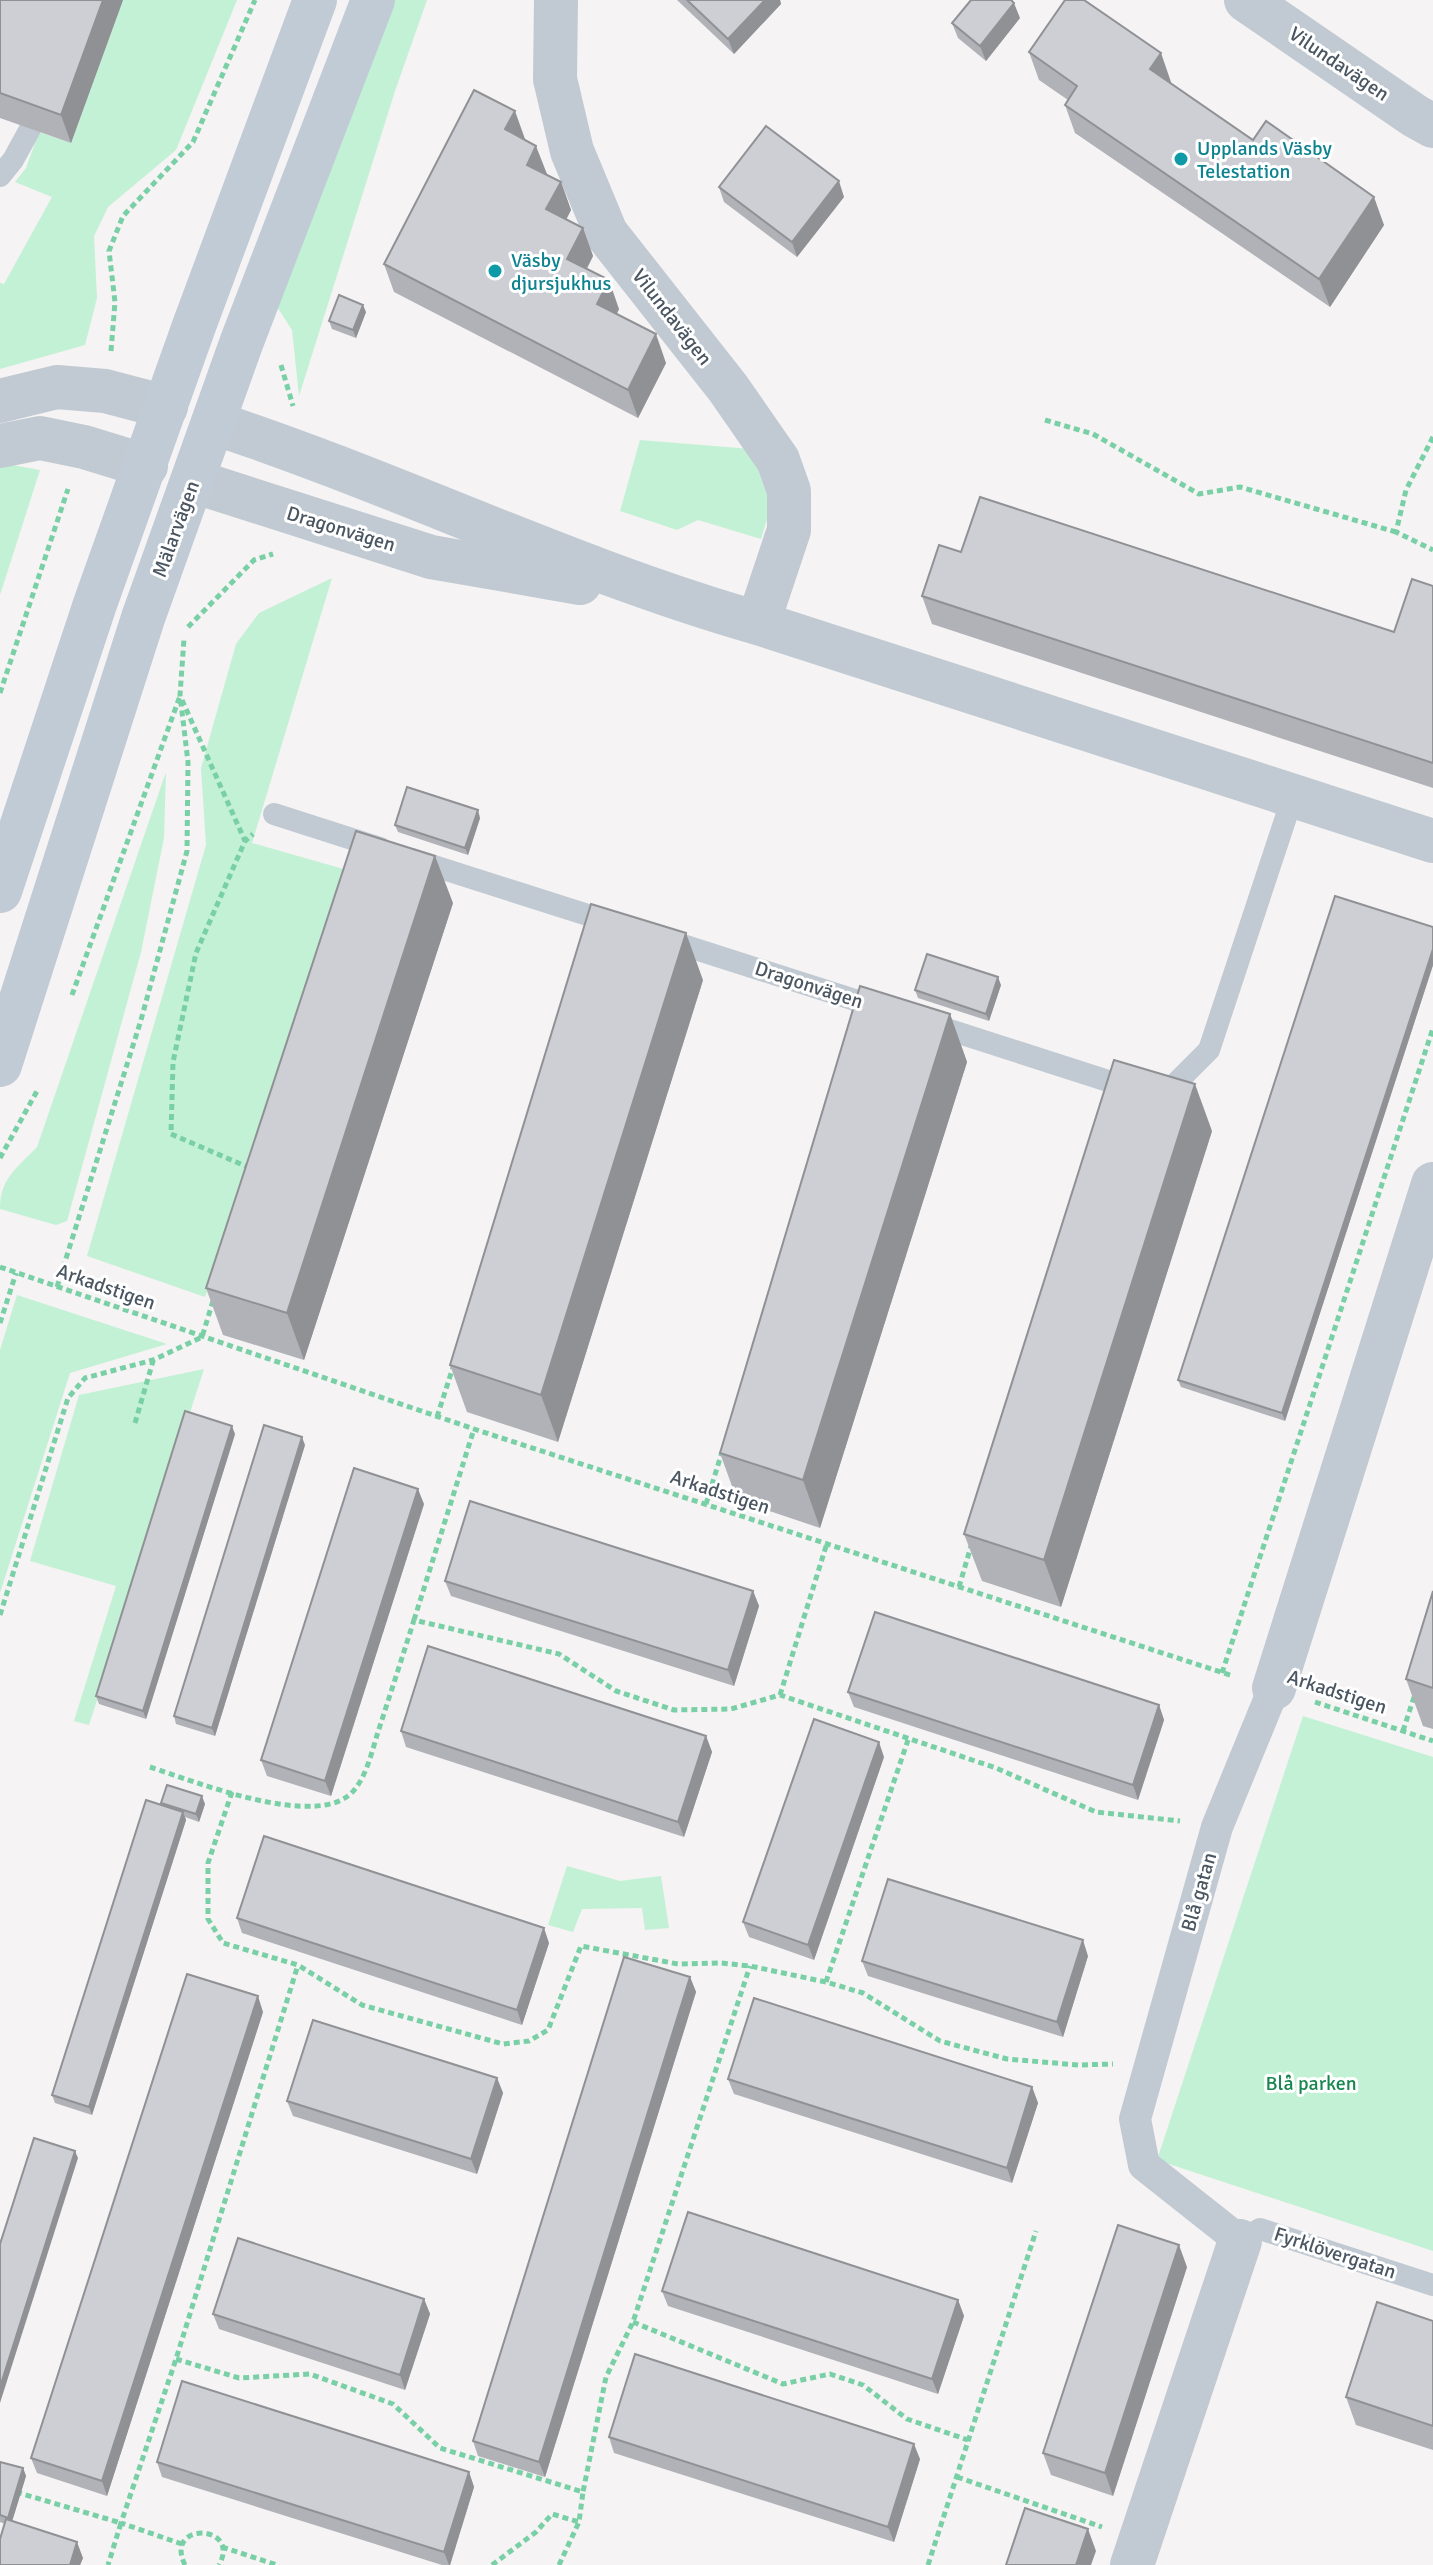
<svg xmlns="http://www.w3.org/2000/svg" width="1433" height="2565" viewBox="0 0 1433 2565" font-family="Signika,sans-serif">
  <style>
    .green { fill: #c3f1d5 }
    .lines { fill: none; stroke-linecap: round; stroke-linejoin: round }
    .path { stroke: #7ad0a6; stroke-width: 5; stroke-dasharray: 6 4; stroke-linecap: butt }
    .service { stroke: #c1cad2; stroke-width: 22 }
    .pedestrian { stroke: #c1cad2; stroke-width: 32 }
    .minor { stroke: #c1cad2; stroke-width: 44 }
    .secondary { stroke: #c1cbd6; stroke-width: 44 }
    .wall { fill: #b0b2b7 }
    .shaded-wall { fill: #909195 }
    .building { fill: #cdcfd5; stroke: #909195; stroke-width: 2 }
    .culture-dot { fill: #0f9aa8; stroke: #fff; stroke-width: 3 }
    .labels { text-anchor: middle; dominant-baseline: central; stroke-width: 6; stroke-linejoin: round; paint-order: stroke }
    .street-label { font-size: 20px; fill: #4a5661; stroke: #fff }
    .culture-label { font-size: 20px; fill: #0d838f; stroke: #fff; text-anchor: start }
    .park-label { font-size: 20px; fill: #17864f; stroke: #fff }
  </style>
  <rect width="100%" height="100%" fill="#f5f3f3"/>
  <g class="green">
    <path d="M 123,0 L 237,0 L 176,150 L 108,207 L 94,236 L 97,298 L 85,345 L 0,369 L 0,283 L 4,284 L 52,197 L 15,182 L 26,168 L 39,132 L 71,143 Z"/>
    <path d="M 388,0 L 427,0 L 395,91 L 299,396 L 292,330 L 274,302 Z"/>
    <path d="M 640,440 L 751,449 L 771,506 L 761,539 L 698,520 L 677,530 L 620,511 Z"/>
    <path d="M 12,465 L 40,470 L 0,595 L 0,468 Z"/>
    <path d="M 332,578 L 252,843 L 347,870 L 205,1297 L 87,1256 L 206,845 L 201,768 L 236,644 L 259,613 Z"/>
    <path d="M 166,772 L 164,838 L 141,952 L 67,1221 L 56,1225 L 0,1209 C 0,1178 17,1168 37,1147 Z"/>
    <path d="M 17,1295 L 167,1344 L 70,1373 L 0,1593 L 0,1350 Z"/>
    <path d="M 204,1369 L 89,1725 L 74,1721 L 116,1586 L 30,1561 L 79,1395 Z"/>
    <path d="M 1303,1716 L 1433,1757 L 1433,2251 L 1157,2160 Z"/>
    <path d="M 567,1866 L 620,1881 L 661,1876 L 669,1928 L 645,1930 L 642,1908 L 582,1909 L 573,1932 L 548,1925 Z"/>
  </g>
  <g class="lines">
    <g class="path">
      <path d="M 111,351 L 115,302 L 109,251 L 123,216 L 193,142 L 255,0"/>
      <path d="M 281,365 L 293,406"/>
      <path d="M 1045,420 L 1093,434 L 1199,494 L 1240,487 L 1396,532"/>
      <path d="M 1433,437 L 1406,490 L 1396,532 L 1433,550"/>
      <path d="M 188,627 L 254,560 L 273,554"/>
      <path d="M 0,693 L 68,489"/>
      <path d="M 182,700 L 245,841"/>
      <path d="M 72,995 L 180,696"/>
      <path d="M 0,1158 L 37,1091"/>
      <path d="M 250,1168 L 171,1134 L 173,1062 L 196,953 L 245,841 L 253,834"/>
      <path d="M 0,1267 L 474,1429 L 1233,1676"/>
      <path d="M 57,1287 L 141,1020 L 187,851 L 188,762 L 180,695 L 184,639"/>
      <path d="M 0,1323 L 16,1273"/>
      <path d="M 437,1417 L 454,1364"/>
      <path d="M 135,1423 L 153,1361"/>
      <path d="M 706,1504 L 722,1452"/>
      <path d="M 959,1587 L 971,1546"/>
      <path d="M 0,1615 L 68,1398 L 85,1378 L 153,1360 L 202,1337 L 213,1301"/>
      <path d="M 414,1620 L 474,1429"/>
      <path d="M 1222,1673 L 1433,1028"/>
      <path d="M 780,1695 L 827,1543"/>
      <path d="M 1315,1702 L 1433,1741"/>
      <path d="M 1403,1731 L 1415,1694"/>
      <path d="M 150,1767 C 194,1781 322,1833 355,1789 C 367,1774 372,1751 378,1732 C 390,1695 402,1658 414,1620 L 559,1654 L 616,1691 L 674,1710 L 731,1709 L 780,1695 L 996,1768 L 1096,1812 L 1180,1821"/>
      <path d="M 232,1792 L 208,1863 L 208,1919 L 223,1943 L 298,1965 L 362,2005 L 503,2044 L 529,2041 L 548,2030 L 581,1946 L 678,1964 L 721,1963 L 750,1966 L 826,1982 L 863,1993 L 940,2041 L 1007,2059 L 1078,2065 L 1113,2064"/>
      <path d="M 826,1982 L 908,1740"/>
      <path d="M 633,2322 L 783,2384 L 830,2374 L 863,2385 L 907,2419 L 968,2440"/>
      <path d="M 176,2359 L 239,2378 L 310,2374 L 393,2404 L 440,2448 L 583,2492 L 606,2377 L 633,2322 L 750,1966"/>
      <path d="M 957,2477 L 1102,2527"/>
      <path d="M 16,2492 L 121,2523 L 108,2565"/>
      <path d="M 182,2544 L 121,2523 L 176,2359 L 298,1965"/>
      <path d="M 222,2547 L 277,2565"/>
      <path d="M 185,2565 C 163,2521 242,2524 219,2565"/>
      <path d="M 492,2565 L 536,2532 L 552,2514 L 579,2522"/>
      <path d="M 559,2565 L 579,2522 L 583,2492"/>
      <path d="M 928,2565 L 1036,2231"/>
    </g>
    <g class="service">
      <path d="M 0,176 L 13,160 L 30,129"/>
      <path d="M 274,814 L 380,848"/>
      <path d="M 412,859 L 616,924"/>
      <path d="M 664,939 L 883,1009"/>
      <path d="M 931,1024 L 1161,1098 L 1209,1050 L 1293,796"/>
      <path d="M 1240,2241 L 1260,2229 L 1433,2285"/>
    </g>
    <path class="pedestrian" d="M 1240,2241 L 1144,2165 L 1135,2119 L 1217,1827 L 1274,1688"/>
    <g class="minor">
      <path d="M 556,0 L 555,79 L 572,151 L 606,233 L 728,388 L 778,460 L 789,491 L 789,530 L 758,623"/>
      <path d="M 1246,0 L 1415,116 L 1433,126"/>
      <path d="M 0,401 L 57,387 L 105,391 L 166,407"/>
      <path d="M 214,423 C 397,483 572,570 758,623 L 1433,841"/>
      <path d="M 0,446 L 40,438 L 84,447 L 146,466"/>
      <path d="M 193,481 L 431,557 L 580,583"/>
      <path d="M 1274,1688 L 1433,1184"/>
      <path d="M 1132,2565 L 1240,2241"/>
    </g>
    <g class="secondary">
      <path d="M 0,891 L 95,604 L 194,326 L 315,0"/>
      <path d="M 0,1065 L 143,618 L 242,341 L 373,0"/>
    </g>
  </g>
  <g class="wall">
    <path d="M 0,0 L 123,0 L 71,143 L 0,118 Z"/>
    <path d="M 677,0 L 780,0 L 781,4 L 734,54 Z"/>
    <path d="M 1020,18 L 986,61 L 958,38 L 952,23 Z"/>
    <path d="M 1029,52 L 1171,82 L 1170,83 L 1253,140 L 1384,225 L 1330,307 L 1075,133 L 1065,105 L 1068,100 L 1039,80 Z"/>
    <path d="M 525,139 L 546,175 L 561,182 L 571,210 L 566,219 L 583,228 L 593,256 L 587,269 L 619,309 L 617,314 L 666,363 L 638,418 L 394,292 L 384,264 Z"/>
    <path d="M 719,187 L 844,197 L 797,257 L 724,202 Z"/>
    <path d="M 366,312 L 356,338 L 332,329 L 329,321 Z"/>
    <path d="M 961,552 L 1394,632 L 1433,586 L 1433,788 L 932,624 L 922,596 Z"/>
    <path d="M 480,818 L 468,855 L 398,832 L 395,825 Z"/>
    <path d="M 453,903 L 304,1360 L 223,1335 L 206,1288 Z"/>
    <path d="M 1433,927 L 1433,965 L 1285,1421 L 1181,1387 L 1178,1380 Z"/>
    <path d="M 703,980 L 558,1442 L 467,1412 L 450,1365 Z"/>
    <path d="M 1001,985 L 989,1021 L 918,998 L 915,990 Z"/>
    <path d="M 950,1014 L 967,1062 L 820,1528 L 737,1500 L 720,1453 Z"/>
    <path d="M 1212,1131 L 1061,1607 L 982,1581 L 964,1534 Z"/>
    <path d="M 235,1434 L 146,1719 L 99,1704 L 96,1696 Z"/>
    <path d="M 305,1445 L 215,1736 L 176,1724 L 174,1716 Z"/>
    <path d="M 424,1504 L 331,1796 L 267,1776 L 261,1760 Z"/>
    <path d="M 445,1581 L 753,1591 L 759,1606 L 734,1686 L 451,1596 Z"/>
    <path d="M 1433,1591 L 1433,1729 L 1423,1726 L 1406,1679 Z"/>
    <path d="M 848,1692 L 1159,1705 L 1164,1720 L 1138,1800 L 854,1707 Z"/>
    <path d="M 401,1731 L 706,1736 L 712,1752 L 684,1837 L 406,1747 Z"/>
    <path d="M 884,1757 L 814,1960 L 749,1937 L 743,1922 Z"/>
    <path d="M 161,1803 L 205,1804 L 199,1822 L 185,1817 L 186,1820 L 92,2115 L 55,2103 L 52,2095 L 162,1805 Z"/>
    <path d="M 237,1918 L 549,1943 L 522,2025 L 242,1933 Z"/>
    <path d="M 1088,1956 L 1063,2037 L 868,1976 L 862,1961 Z"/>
    <path d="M 690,1977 L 696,1992 L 545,2477 L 478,2456 L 473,2441 Z"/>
    <path d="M 263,2012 L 107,2496 L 37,2473 L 31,2458 Z"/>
    <path d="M 497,2078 L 503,2093 L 477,2174 L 293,2116 L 287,2101 Z"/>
    <path d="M 728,2079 L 1032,2087 L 1038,2103 L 1012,2183 L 734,2094 Z"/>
    <path d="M 1187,2267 L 1113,2496 L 1051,2475 L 1043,2453 Z"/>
    <path d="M 662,2291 L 958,2300 L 964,2316 L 938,2394 L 668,2306 Z"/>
    <path d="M 424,2299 L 430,2314 L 405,2390 L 219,2329 L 213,2314 Z"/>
    <path d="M 1433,2321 L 1433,2450 L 1356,2425 L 1346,2397 Z"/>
    <path d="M 609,2437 L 920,2459 L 894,2542 L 614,2453 Z"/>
    <path d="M 0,2462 L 23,2468 L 26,2476 L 12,2521 L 83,2558 L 80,2565 L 0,2565 L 5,2524 L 0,2522 Z"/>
    <path d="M 157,2462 L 469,2472 L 474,2487 L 450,2565 L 442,2565 L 162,2477 Z"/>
  </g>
  <g class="shaded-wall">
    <path d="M 103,0 L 123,0 L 71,143 L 61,115 Z"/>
    <path d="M 765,0 L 780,0 L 781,4 L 734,54 L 728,39 Z"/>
    <path d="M 1014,3 L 1020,18 L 986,61 L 980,46 Z"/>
    <path d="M 1161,53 L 1171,82 L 1160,98 L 1150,69 Z"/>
    <path d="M 515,111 L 525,139 L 516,157 L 505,129 Z"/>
    <path d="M 536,146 L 547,174 L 537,193 L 527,165 Z"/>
    <path d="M 839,181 L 844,197 L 797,257 L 792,242 Z"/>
    <path d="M 561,182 L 571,210 L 557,238 L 546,209 Z"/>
    <path d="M 1374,197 L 1384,225 L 1330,307 L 1319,279 Z"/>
    <path d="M 583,228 L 593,256 L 577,287 L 567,259 Z"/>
    <path d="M 609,280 L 619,309 L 607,332 L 597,304 Z"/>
    <path d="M 363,305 L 366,312 L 356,338 L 353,330 Z"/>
    <path d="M 656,334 L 666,363 L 638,418 L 628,390 Z"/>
    <path d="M 478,810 L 480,818 L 468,855 L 465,848 Z"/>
    <path d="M 435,856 L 453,903 L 304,1360 L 287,1313 Z"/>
    <path d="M 686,933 L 703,980 L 558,1442 L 541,1395 Z"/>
    <path d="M 1433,949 L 1433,965 L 1285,1421 L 1282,1413 Z"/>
    <path d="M 998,977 L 1001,985 L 989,1021 L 986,1014 Z"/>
    <path d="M 950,1014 L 967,1062 L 820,1528 L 803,1480 Z"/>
    <path d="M 1195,1084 L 1212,1131 L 1061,1607 L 1044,1560 Z"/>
    <path d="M 232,1426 L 235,1434 L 146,1719 L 143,1711 Z"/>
    <path d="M 302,1437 L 305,1445 L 215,1736 L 212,1728 Z"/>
    <path d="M 418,1489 L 424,1504 L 331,1796 L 325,1781 Z"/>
    <path d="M 753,1591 L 759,1606 L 734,1686 L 728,1670 Z"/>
    <path d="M 1159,1705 L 1164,1720 L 1138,1800 L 1133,1785 Z"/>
    <path d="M 706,1736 L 712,1752 L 684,1837 L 678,1822 Z"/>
    <path d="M 879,1742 L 884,1757 L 814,1960 L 808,1945 Z"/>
    <path d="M 202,1796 L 205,1804 L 199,1822 L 196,1814 Z"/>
    <path d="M 183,1812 L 186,1820 L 92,2115 L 89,2107 Z"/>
    <path d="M 544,1928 L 549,1943 L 522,2025 L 517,2010 Z"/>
    <path d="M 1083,1940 L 1088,1956 L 1063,2037 L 1057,2022 Z"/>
    <path d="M 690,1977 L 696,1992 L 545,2477 L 539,2462 Z"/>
    <path d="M 258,1996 L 263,2012 L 107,2496 L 102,2481 Z"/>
    <path d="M 497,2078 L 503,2093 L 477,2174 L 471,2159 Z"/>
    <path d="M 1032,2087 L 1038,2103 L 1012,2183 L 1007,2168 Z"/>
    <path d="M 75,2151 L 78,2158 L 0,2403 L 0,2387 Z"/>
    <path d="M 1179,2245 L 1187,2267 L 1113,2496 L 1105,2473 Z"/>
    <path d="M 424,2299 L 430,2314 L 405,2390 L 400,2375 Z"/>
    <path d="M 958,2300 L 964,2316 L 938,2394 L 932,2379 Z"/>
    <path d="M 914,2444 L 920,2459 L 894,2542 L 888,2527 Z"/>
    <path d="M 23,2468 L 26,2476 L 11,2525 L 8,2518 Z"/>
    <path d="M 469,2472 L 474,2487 L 450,2565 L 449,2565 L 444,2552 Z"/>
    <path d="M 1088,2529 L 1096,2551 L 1091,2565 L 1076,2565 Z"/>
    <path d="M 77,2542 L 83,2558 L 80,2565 L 70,2565 Z"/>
  </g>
  <g class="building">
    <path d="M 0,0 L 103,0 L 61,115 L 0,93 Z"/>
    <path d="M 687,0 L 765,0 L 728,39 Z"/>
    <path d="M 971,0 L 1011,0 L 1014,3 L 980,46 L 952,23 Z"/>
    <path d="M 1065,0 L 1084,0 L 1161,53 L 1150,69 L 1253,140 L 1266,121 L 1374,197 L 1319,279 L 1065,105 L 1077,86 L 1029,52 Z"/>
    <path d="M 474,90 L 515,111 L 505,129 L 536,146 L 527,165 L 561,182 L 546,209 L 583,228 L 567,259 L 609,280 L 597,304 L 656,334 L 628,390 L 384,264 Z"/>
    <path d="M 766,126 L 839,181 L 792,242 L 719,187 Z"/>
    <path d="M 339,295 L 363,305 L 353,330 L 329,321 Z"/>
    <path d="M 980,497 L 1394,632 L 1412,579 L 1433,586 L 1433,763 L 922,596 L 939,545 L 961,552 Z"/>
    <path d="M 407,787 L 478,810 L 465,848 L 395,825 Z"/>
    <path d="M 356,831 L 435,856 L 287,1313 L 206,1288 Z"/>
    <path d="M 1335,896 L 1433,927 L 1433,949 L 1282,1413 L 1178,1380 Z"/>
    <path d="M 591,904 L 686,933 L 541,1395 L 450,1365 Z"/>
    <path d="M 927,954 L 998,977 L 986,1014 L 915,990 Z"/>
    <path d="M 860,986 L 950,1014 L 803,1480 L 720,1453 Z"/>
    <path d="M 1114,1060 L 1195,1084 L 1044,1560 L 964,1534 Z"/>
    <path d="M 185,1411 L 232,1426 L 143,1711 L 96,1696 Z"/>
    <path d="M 264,1425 L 302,1437 L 212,1728 L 174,1716 Z"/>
    <path d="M 354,1468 L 418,1489 L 325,1781 L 261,1760 Z"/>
    <path d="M 470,1501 L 753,1591 L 728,1670 L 445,1581 Z"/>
    <path d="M 1433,1591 L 1433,1688 L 1406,1679 Z"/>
    <path d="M 875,1612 L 1159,1705 L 1133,1785 L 848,1692 Z"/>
    <path d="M 428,1646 L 706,1736 L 678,1822 L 401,1731 Z"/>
    <path d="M 814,1719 L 879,1742 L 808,1945 L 743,1922 Z"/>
    <path d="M 167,1785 L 202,1796 L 196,1814 L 161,1803 Z"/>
    <path d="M 146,1800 L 183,1812 L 89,2107 L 52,2095 Z"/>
    <path d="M 264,1836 L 544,1928 L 517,2010 L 237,1918 Z"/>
    <path d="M 888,1879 L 1083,1940 L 1057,2022 L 862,1961 Z"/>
    <path d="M 624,1957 L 690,1977 L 539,2462 L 473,2441 Z"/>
    <path d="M 187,1974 L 258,1996 L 102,2481 L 31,2458 Z"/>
    <path d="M 754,1998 L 1032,2087 L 1007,2168 L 728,2079 Z"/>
    <path d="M 313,2020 L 497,2078 L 471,2159 L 287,2101 Z"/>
    <path d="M 34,2138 L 75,2151 L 0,2387 L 0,2244 Z"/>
    <path d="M 688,2212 L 958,2300 L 932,2379 L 662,2291 Z"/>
    <path d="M 1118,2225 L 1179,2245 L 1105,2473 L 1043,2453 Z"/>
    <path d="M 238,2238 L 424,2299 L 400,2375 L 213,2314 Z"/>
    <path d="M 1377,2302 L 1433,2321 L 1433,2426 L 1346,2397 Z"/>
    <path d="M 635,2354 L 914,2444 L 888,2527 L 609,2437 Z"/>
    <path d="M 182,2381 L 469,2472 L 444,2552 L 157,2462 Z"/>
    <path d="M 0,2462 L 23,2468 L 8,2518 L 0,2515 Z"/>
    <path d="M 1025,2508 L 1088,2529 L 1076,2565 L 1006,2565 Z"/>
    <path d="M 6,2519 L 77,2542 L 70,2565 L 0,2565 L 0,2539 Z"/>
  </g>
  <g class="culture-dot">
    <circle cx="1181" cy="159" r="8"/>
    <circle cx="495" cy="271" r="8"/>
  </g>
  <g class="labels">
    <g class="street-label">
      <text transform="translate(1339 64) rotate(34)">Vilundavägen</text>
      <text transform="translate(672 317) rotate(52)">Vilundavägen</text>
      <text transform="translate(176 529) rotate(-70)">Mälarvägen</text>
      <text transform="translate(341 529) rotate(17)">Dragonvägen</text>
      <text transform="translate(809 985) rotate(18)">Dragonvägen</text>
      <text transform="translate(106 1287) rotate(19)">Arkadstigen</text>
      <text transform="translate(720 1492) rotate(18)">Arkadstigen</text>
      <text transform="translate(1337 1692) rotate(18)">Arkadstigen</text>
      <text transform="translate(1199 1892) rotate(-74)">Blå gatan</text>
      <text transform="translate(1335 2253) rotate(18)">Fyrklövergatan</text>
    </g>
    <g class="culture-label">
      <text x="1197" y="148">Upplands Väsby<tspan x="1197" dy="23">Telestation</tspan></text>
      <text x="511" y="260">Väsby<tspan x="511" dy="23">djursjukhus</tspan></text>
    </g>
    <g class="park-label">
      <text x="1311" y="2083">Blå parken</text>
    </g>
  </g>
</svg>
